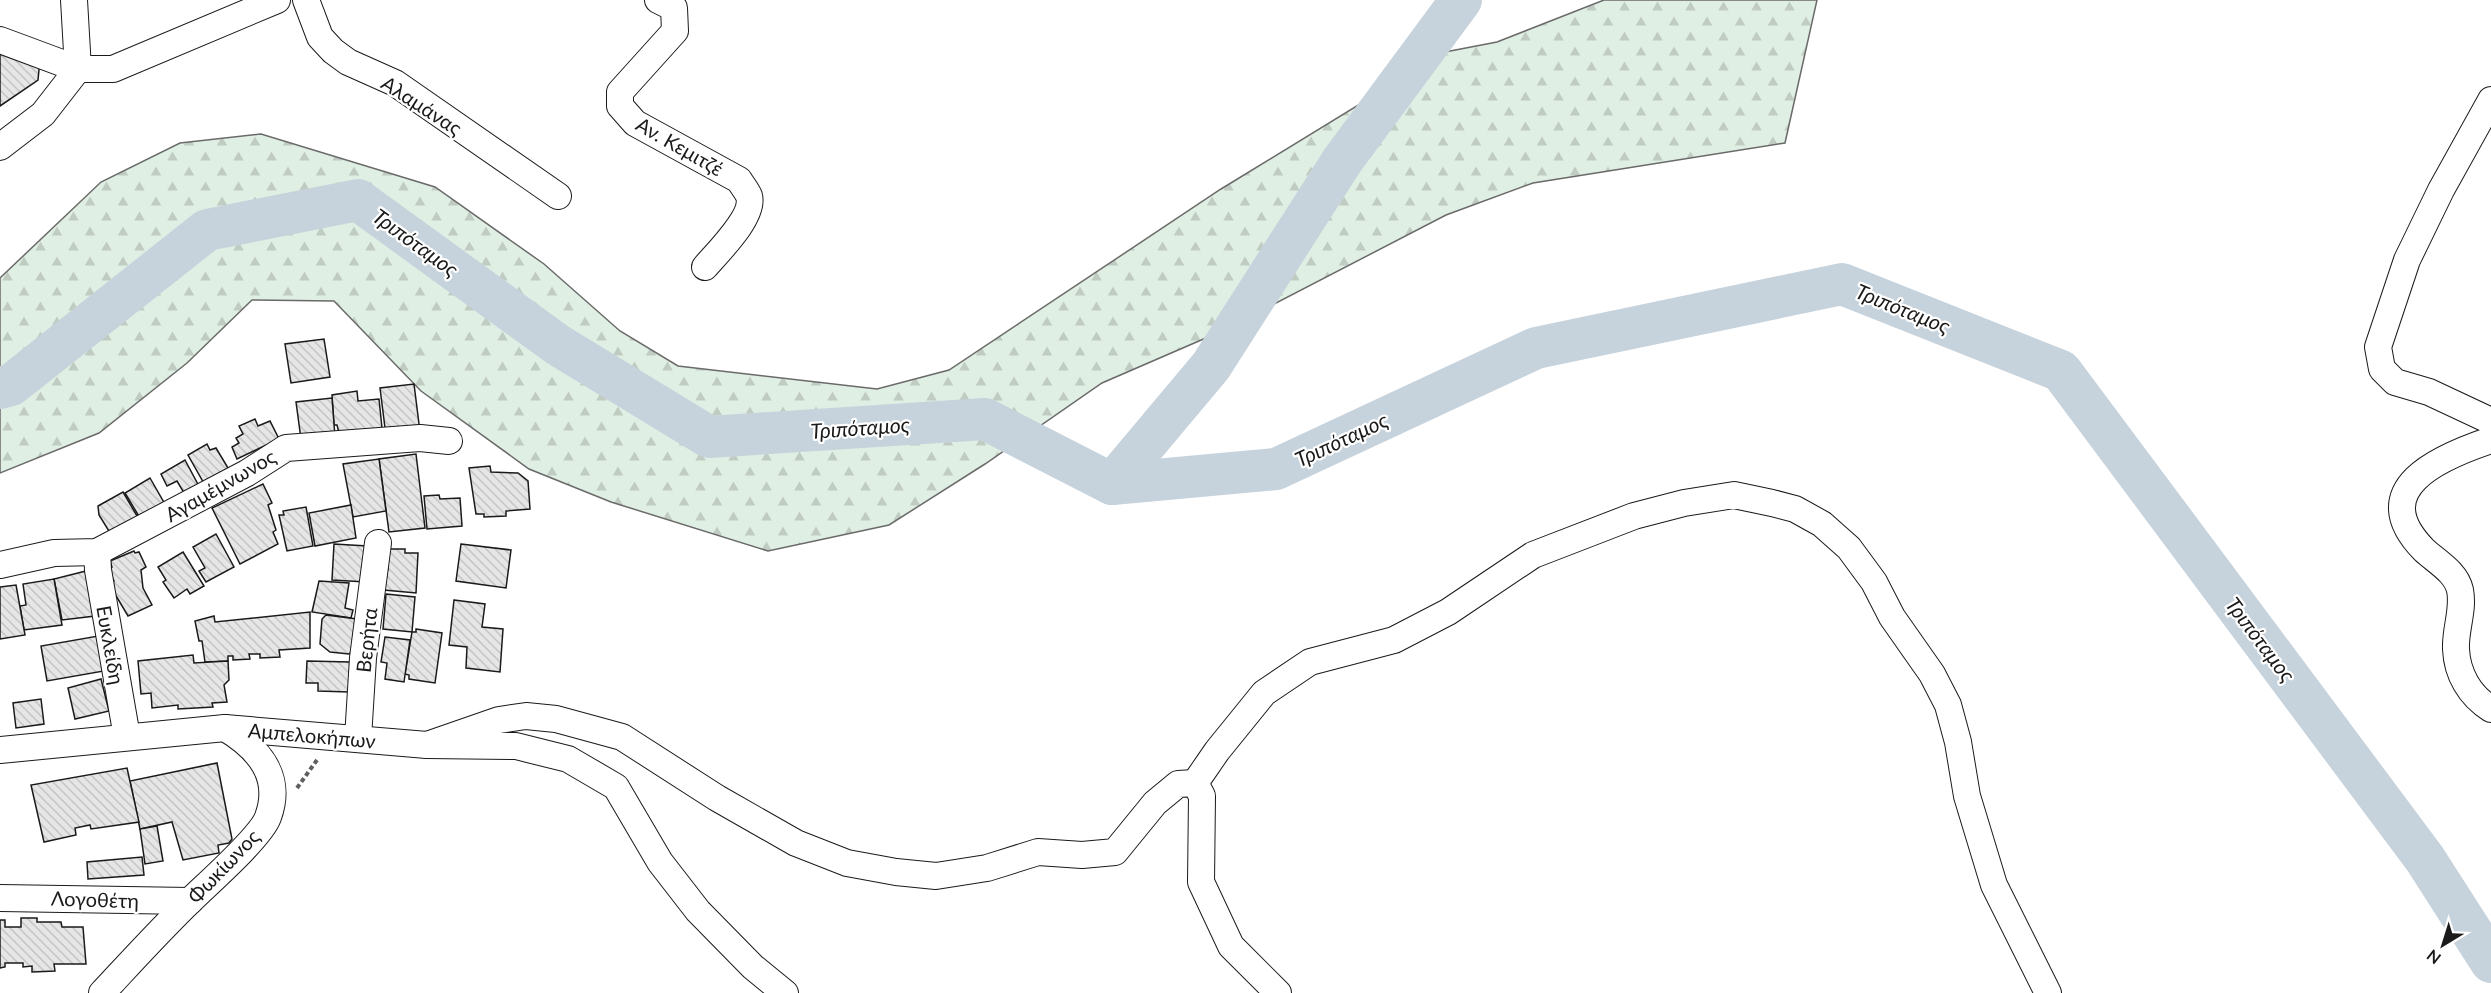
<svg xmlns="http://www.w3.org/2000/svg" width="2491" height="993" viewBox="0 0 2491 993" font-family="Lato,sans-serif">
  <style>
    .forest { fill: url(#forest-firs); stroke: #6a6a6a; stroke-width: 1.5 }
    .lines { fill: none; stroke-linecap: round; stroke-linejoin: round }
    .river { stroke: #c6d2dc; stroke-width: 42 }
    .building { fill: url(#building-back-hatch); stroke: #1a1a1a; stroke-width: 1.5 }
    .minor-casing { stroke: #1a1a1a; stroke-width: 28 }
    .path { stroke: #5f5f5f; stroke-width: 4; stroke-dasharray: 4.5 3; stroke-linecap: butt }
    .minor { stroke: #fff; stroke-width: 26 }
    .labels { text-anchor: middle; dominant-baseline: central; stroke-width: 4.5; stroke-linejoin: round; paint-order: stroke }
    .street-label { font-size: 20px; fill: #1a1a1a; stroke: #fff }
    .water-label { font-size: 21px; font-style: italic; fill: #1a1a1a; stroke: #fff }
  </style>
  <defs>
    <pattern id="forest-firs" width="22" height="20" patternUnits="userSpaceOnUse" patternTransform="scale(1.5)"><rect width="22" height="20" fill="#e0efe3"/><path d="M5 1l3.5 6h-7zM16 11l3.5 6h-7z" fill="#c0ccc2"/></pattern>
    <pattern id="building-back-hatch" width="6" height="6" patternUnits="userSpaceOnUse" patternTransform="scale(1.5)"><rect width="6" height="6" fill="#e6e6e6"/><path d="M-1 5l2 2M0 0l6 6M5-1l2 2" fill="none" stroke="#c5c5c5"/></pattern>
  </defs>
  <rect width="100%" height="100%" fill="#fff"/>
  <path class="forest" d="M 1604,0 L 1817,0 L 1785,143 L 1533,183 L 1446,215 L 1222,331 L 1102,383 L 985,464 L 889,525 L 768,551 L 611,502 L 529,469 L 421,391 L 334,301 L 252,300 L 187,363 L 99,433 L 0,473 L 0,278 L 101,182 L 180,143 L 261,134 L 435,187 L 544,264 L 620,331 L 678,366 L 877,389 L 949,370 L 1221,189 L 1445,52 L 1497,42 Z"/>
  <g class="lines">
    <g class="river">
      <path d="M 0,388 L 11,385 L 207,230 L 358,200 L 558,345 L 709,437 L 985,419 L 1112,484 L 1276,469 L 1536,348 L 1842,284 L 2061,371 L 2425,859 L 2491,962"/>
      <path d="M 1112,484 L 1211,366 L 1342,161 L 1461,0"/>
    </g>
  </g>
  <g class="building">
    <path d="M 0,46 L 40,59 L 38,80 L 0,106 Z"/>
    <path d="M 324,339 L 330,377 L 291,383 L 285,344 Z"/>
    <path d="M 414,384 L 420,432 L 386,436 L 380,388 Z"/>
    <path d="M 357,391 L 358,401 L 379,399 L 382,428 L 339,433 L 337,425 L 334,425 L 332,395 Z"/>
    <path d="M 332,398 L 335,437 L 301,439 L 296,402 Z"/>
    <path d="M 255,419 L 258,426 L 270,421 L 279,439 L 237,459 L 232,447 L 239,443 L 236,438 L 243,434 L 239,426 Z"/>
    <path d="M 207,444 L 210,450 L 216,448 L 231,473 L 206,487 L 188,455 Z"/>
    <path d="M 416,454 L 425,528 L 389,532 L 379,459 Z"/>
    <path d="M 379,459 L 386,511 L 353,517 L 343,464 Z"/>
    <path d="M 185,460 L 201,490 L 187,498 L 177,481 L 167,486 L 161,474 Z"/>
    <path d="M 490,466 L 491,472 L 518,473 L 528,481 L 530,509 L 506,511 L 506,516 L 484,517 L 484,514 L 476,514 L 469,468 Z"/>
    <path d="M 150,478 L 166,506 L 140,518 L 125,493 Z"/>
    <path d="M 263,484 L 272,503 L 268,505 L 276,530 L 273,532 L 278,544 L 240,564 L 212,508 Z"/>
    <path d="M 123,492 L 140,521 L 112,536 L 99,515 L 98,506 Z"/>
    <path d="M 439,495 L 440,499 L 460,498 L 462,526 L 427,529 L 424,496 Z"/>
    <path d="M 351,505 L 356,538 L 315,546 L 309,513 Z"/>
    <path d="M 306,507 L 313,546 L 287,551 L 279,515 L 284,515 L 283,511 Z"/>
    <path d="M 216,534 L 234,567 L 206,582 L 199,571 L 205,568 L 193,547 Z"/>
    <path d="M 334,544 L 367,546 L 366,582 L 332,580 Z"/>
    <path d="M 461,544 L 511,550 L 506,588 L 456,581 Z"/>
    <path d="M 384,549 L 405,549 L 405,553 L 418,553 L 416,593 L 384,590 L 388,568 L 384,568 Z"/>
    <path d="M 134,551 L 135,553 L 139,552 L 146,567 L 141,570 L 143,588 L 152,605 L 128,616 L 109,584 L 114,581 L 108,569 L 112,567 L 110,561 Z"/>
    <path d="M 183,552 L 204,586 L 190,594 L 187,589 L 174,598 L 163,582 L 166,580 L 158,567 Z"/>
    <path d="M 86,571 L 95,616 L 62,620 L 54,579 Z"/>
    <path d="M 54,579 L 62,625 L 24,630 L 20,606 L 26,605 L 23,584 Z"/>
    <path d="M 319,581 L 349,583 L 345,608 L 353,610 L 351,618 L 312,612 Z"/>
    <path d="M 16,585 L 25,635 L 0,639 L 0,587 Z"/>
    <path d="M 386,594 L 415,597 L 412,632 L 383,629 Z"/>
    <path d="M 454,600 L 485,604 L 482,627 L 503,629 L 500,672 L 466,668 L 467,647 L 449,645 Z"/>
    <path d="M 310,612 L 310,648 L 279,650 L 280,657 L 260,658 L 260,654 L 249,654 L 250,659 L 233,660 L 233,656 L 228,656 L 228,661 L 205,662 L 202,641 L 199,641 L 195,621 L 214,616 L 215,622 Z"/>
    <path d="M 326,615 L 357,619 L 353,650 L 349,654 L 330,652 L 320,644 L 322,619 Z"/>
    <path d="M 416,629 L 442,633 L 435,683 L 409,679 L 409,675 L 405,674 L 412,632 L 416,632 Z"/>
    <path d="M 98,636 L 104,671 L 47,681 L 41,646 Z"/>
    <path d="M 385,637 L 410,640 L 404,682 L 385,679 L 387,663 L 381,662 Z"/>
    <path d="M 193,655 L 194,663 L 228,661 L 229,680 L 224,685 L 227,702 L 212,703 L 213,707 L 178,709 L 178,705 L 152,708 L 151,693 L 141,694 L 138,661 Z"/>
    <path d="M 307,661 L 350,662 L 349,692 L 318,691 L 318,683 L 306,683 Z"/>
    <path d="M 101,679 L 109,711 L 75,719 L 68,688 Z"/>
    <path d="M 41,699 L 44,724 L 16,728 L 13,703 Z"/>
    <path d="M 217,763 L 232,839 L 229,843 L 218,845 L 219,853 L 183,860 L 172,822 L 140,829 L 130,781 Z"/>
    <path d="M 127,768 L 139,822 L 91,829 L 90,825 L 75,828 L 76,835 L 44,842 L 31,785 Z"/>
    <path d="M 157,826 L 163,861 L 145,864 L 140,829 Z"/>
    <path d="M 142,857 L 144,875 L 88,879 L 87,862 Z"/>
    <path d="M 21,918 L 37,918 L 37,922 L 61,922 L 62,927 L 83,927 L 86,964 L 54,964 L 55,971 L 32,972 L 32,966 L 23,967 L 23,963 L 5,963 L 5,967 L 0,968 L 0,920 L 5,920 L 5,927 L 21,927 Z"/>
  </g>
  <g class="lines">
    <g class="minor-casing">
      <g id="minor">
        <path d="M 74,0 L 78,69"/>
        <path d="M 306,0 L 320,37 L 333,51 L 348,62 L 395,83 L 558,196"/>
        <path d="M 658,0 L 674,8 L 675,31 L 620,92 L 620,106 L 635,123 L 739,180 C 742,185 747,191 749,196 C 755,216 717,253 705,267"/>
        <path d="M 0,40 L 78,69 L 113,69 L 277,0"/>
        <path d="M 2491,100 L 2441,190 L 2407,260 L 2378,347 L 2382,369 L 2395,382 L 2429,392 L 2491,421"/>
        <path d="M 0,147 L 43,114 L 78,69"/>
        <path d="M 2491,440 C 2440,457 2364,489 2424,550 C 2437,562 2456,572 2460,590 C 2464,610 2455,629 2456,649 C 2457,674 2470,696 2491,709"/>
        <path d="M 97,552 L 98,570 L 127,737"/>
        <path d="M 0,565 L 54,553 L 97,552 L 247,473 L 286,448 L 420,438 L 449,441"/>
        <path d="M 358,738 L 363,658 L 378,543"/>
        <path d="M 427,745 L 499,720 L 526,716 L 556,719 L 622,737 L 717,798 L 796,843 L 847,863 L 896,872 L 936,876 L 987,868 L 1038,852 L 1082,855 L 1115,852 L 1155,803 L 1178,784 L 1195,783 L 1202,796 L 1201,882 L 1231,946 L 1278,993"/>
        <path d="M 0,750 L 225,728 L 427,745 L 516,746 L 568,759 L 616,787 L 660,862 L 698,911 L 753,967 L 785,993"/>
        <path d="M 1195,783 L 1217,751 L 1264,693 L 1310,662 L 1394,640 L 1448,612 L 1533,555 L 1634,516 L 1684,503 L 1734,495 L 1772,503 L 1795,509 L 1822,524 L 1849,548 L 1874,582 L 1892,617 L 1932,674 L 1948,705 L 1958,742 L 1967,796 L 1994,885 L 2048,993"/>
        <path d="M 0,898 L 190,901"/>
        <path d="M 102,993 C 131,962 160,930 190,901 C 207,884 261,837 268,817 C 283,776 258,748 225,728"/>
      </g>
    </g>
    <path class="path" d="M 297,788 L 317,760"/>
    <use href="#minor" class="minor"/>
  </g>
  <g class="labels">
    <g class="street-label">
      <text transform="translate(422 105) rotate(33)">Αλαμάνας</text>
      <text transform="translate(680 146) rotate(30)">Αν. Κεμιτζέ</text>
      <text transform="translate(220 485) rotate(-30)">Αγαμέμνωνος</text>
      <text transform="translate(366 640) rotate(-84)">Βερήτα</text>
      <text transform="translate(111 645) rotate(80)">Ευκλείδη</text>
      <text transform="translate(312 735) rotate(5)">Αμπελοκήπων</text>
      <text transform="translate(223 866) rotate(-46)">Φωκίωνος</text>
      <text transform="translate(95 899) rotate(2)">Λογοθέτη</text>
    </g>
    <g class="water-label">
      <text transform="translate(416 242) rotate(36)">Τριπόταμος</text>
      <text transform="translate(1903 308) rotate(22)">Τριπόταμος</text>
      <text transform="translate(860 427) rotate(-4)">Τριπόταμος</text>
      <text transform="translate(1341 439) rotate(-25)">Τριπόταμος</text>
      <text transform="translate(2261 639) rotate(53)">Τριπόταμος</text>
    </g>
  </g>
  <g transform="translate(2443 945) rotate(218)" stroke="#ffffff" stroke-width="4.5" paint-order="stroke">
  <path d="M0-4.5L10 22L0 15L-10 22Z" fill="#1a1a1a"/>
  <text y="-9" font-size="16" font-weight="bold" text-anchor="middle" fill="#1a1a1a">N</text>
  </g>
</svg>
